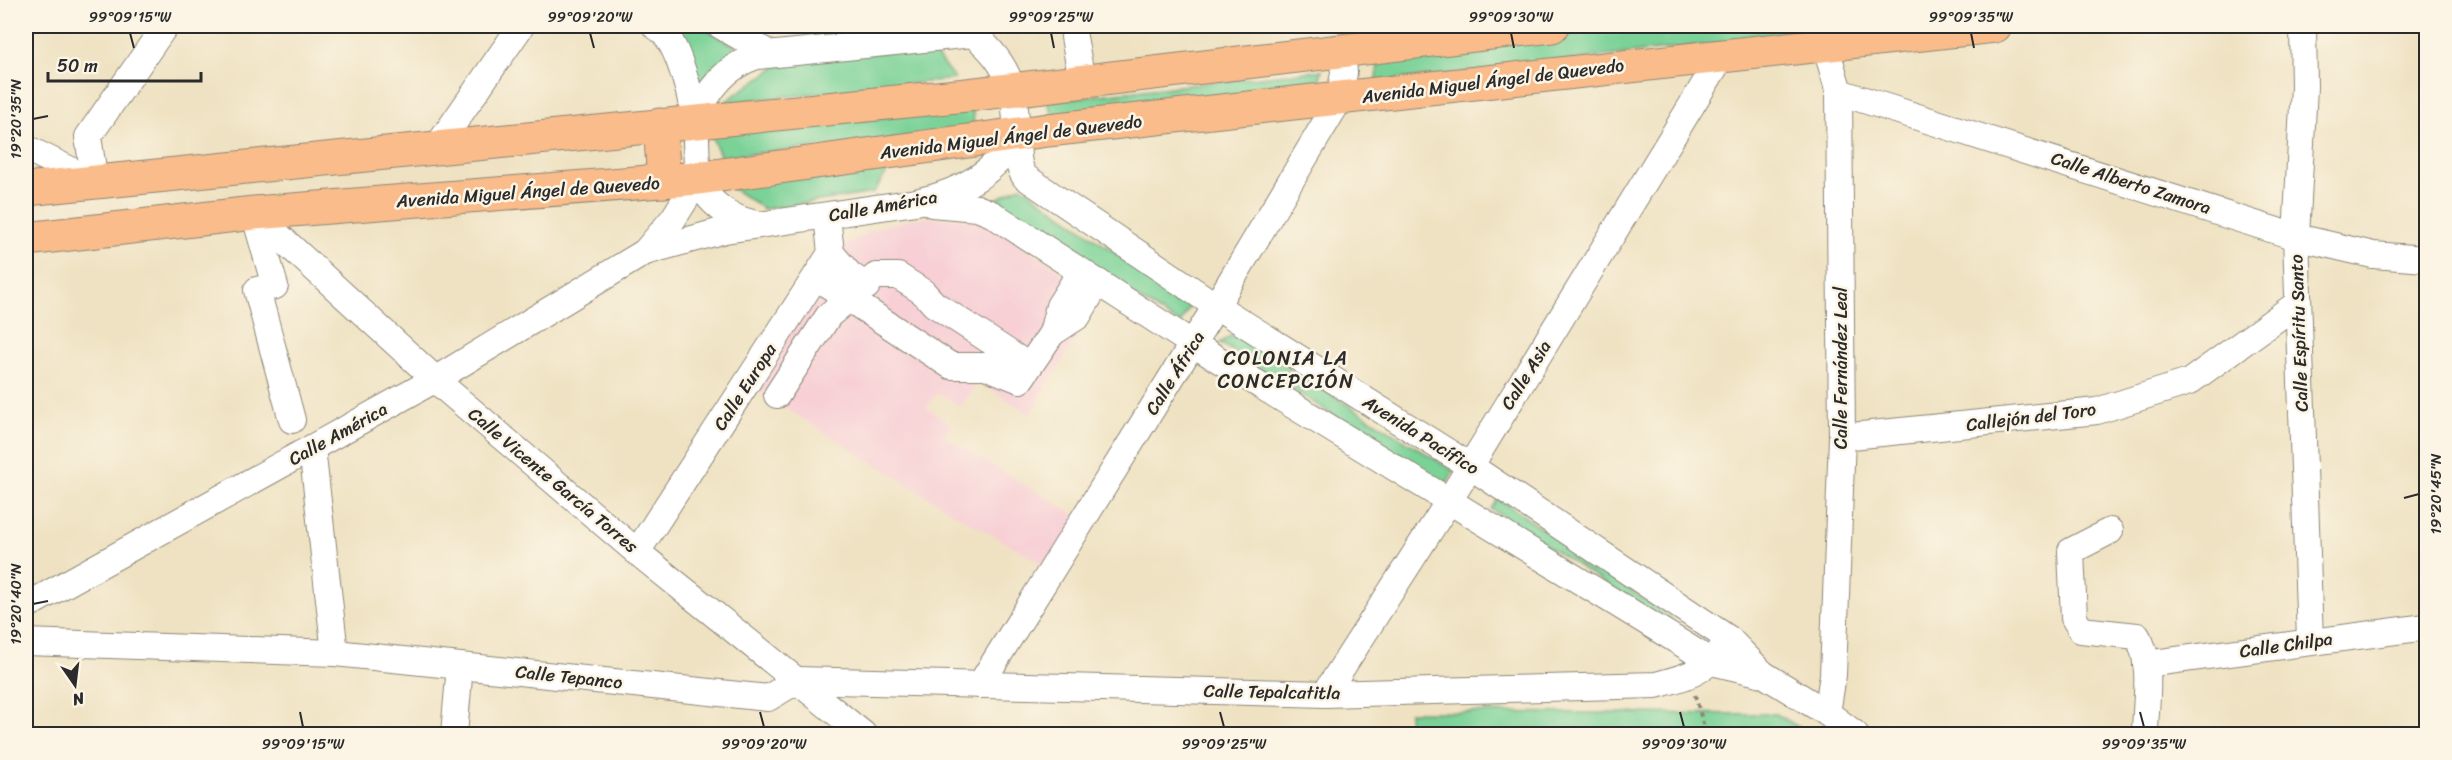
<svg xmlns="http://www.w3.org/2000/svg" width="2452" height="760" viewBox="0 0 2452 760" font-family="Sriracha,sans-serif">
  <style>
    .built { fill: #f7cfd5 }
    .green { fill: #7ad297; stroke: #527e61; stroke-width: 1.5 }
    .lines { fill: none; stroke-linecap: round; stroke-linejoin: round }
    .minor-casing { stroke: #8d8676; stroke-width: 28 }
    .major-casing { stroke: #8d8676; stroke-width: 35 }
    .path { stroke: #8d8676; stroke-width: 4; stroke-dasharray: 4.5 4.5; stroke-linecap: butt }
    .minor { stroke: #fff; stroke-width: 26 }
    .major { stroke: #f9bc8a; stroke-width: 33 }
    .ticks { fill: none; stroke: #2b2b2b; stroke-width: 2 }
    .labels { text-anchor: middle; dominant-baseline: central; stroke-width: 5; stroke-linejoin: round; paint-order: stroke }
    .street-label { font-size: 18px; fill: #2b2b2b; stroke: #fcf5e5 }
    .neighbourhood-label { font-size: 20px; letter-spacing: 1.5px; fill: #2b2b2b; stroke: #fcf5e5 }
    .neatline { fill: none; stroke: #2b2b2b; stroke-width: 2 }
    .ticks-label { font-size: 15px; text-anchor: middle; fill: #2b2b2b }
  </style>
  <rect width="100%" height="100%" fill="#fcf5e5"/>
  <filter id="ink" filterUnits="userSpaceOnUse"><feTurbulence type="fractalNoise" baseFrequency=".0167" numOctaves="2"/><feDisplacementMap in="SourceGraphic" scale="12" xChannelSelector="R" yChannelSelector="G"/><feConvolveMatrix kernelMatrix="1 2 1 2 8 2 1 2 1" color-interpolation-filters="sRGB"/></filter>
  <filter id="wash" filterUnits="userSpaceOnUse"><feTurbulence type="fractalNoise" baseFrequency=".008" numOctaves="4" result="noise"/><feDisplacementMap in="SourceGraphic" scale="24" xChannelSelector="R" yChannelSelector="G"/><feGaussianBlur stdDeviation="1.35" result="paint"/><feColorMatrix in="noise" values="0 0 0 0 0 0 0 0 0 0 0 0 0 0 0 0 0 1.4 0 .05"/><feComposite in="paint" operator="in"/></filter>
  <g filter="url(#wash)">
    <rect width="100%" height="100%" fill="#efe2c2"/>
    <path class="built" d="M 915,218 L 958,218 L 990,223 L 1100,299 L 1030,414 L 978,382 L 961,407 L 937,393 L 927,408 L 951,424 L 944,436 L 1080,518 L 1048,567 L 952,512 L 755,389 L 841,247 L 877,228 Z"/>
    <g class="green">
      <path d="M 668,26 L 701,26 L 744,52 L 698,89 L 683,35 Z"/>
      <path d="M 1643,26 L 1809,26 L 1809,33 L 1377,82 L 1378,55 Z"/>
      <path d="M 929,47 L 955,79 L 723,103 L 783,62 Z"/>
      <path d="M 1322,70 L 1318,86 L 1055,120 L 1047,101 Z"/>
      <path d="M 973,108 L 974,131 L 721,157 L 711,135 Z"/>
      <path d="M 891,166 L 873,193 L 764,209 L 727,185 Z"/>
      <path d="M 1021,186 L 1190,306 L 1180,324 L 985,205 Z"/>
      <path d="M 1234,334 L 1454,471 L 1445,486 L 1220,343 Z"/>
      <path d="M 1498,498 L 1672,619 L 1661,620 L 1491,509 Z"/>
      <path d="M 1409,712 L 1776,714 L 1811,734 L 1410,734 Z"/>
    </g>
  </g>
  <g filter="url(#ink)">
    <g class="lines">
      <g class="minor-casing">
        <g id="minor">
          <path d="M 655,26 C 668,33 675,49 680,63 C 687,82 692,102 695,122 C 697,140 695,159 699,177 C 705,203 733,220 757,224"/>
          <path d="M 721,26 L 770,54"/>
          <path d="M 1824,26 L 1825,44 L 1839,92 L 1842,437 L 1833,675 L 1827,713"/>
          <path d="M 2303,26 L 2304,87 L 2296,237 L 2310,641"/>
          <path d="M 1074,37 L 1082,81"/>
          <path d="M 1839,92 L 2296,237 L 2373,255 L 2426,259"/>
          <path d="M 695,121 C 706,92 726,66 757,56 L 973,34 C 1013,67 1015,91 1017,141 C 1018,154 1017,166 1025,177 L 1216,306 L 1470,466 L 1729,639 L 1763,674 L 1827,713 L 1855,734"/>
          <path d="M 26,148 L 95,182"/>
          <path d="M 435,150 L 521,26"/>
          <path d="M 95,182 L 88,137 L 165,26"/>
          <path d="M 932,204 L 977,208 L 992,214 L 1193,344 L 1712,662 L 1763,674"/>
          <path d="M 254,213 L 447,390 L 637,552 L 863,734"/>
          <path d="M 254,213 L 275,286 L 257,290 L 292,420"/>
          <path d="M 645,252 L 673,219 L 699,178"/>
          <path d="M 831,253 L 850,275 L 867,286"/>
          <path d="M 816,277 L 951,366 L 985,366 L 1020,380 L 1052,333 L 1059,306 L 1081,271"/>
          <path d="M 1052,333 L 1078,316 L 1098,282"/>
          <path d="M 777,395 L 829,315 L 876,276 L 898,276 L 923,292 L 934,304 L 1029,366"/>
          <path d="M 1842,437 L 2097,411 L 2189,382 L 2298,303"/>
          <path d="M 312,448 L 335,653"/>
          <path d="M 2110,531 L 2071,551 L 2074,618 L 2081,630 L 2137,636 C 2154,662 2145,705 2145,734"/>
          <path d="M 637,552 L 831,253 L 827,216"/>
          <path d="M 26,606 L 436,379 L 645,252 L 725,230 L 916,202 C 958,193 997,174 1017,134"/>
          <path d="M 26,642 L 335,653 L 768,698 L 798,680"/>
          <path d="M 2146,664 L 2426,627"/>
          <path d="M 798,680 L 1325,694 L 1656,685 C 1682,678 1704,673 1720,651"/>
          <path d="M 980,685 L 1216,306 L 1339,100 L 1344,73 L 1342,50"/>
          <path d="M 1325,694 L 1449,501 L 1723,54"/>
          <path d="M 454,734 L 460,666"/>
        </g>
      </g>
      <g class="major-casing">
        <g id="major">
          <path d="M 660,125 L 664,181"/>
          <path d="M 26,189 L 967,95 L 1552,26"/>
          <path d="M 26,239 L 254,213 L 699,178 L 1048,130 L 1995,26"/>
        </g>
      </g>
      <path class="path" d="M 1695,695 L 1706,734"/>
      <use href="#minor" class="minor"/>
      <use href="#major" class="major"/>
    </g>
  </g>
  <path class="ticks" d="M 130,33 L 134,48M 590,33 L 594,48M 1051,33 L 1054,48M 1511,33 L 1514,48M 1971,33 L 1974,48M 33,119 L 48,116M 2404,498 L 2419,494M 33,604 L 48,601M 300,712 L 303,727M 760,712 L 764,727M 1220,712 L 1224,727M 1680,712 L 1684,727M 2140,712 L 2144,727"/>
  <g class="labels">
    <g class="street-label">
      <text transform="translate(1493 81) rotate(-7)">Avenida Miguel Ángel de Quevedo</text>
      <text transform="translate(1011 137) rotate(-7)">Avenida Miguel Ángel de Quevedo</text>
      <text transform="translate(2131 183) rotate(18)">Calle Alberto Zamora</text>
      <text transform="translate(528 192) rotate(-4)">Avenida Miguel Ángel de Quevedo</text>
      <text transform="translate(883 206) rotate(-10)">Calle América</text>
      <text transform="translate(2299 333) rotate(-92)">Calle Espíritu Santo</text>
      <text transform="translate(1841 368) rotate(-90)">Calle Fernández Leal</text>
      <text transform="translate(1175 373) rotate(-58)">Calle África</text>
      <text transform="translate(1526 375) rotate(-58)">Calle Asia</text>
      <text transform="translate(745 387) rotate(-57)">Calle Europa</text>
      <text transform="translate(2031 417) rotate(-7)">Callejón del Toro</text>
      <text transform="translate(338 434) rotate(-29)">Calle América</text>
      <text transform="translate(1421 435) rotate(32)">Avenida Pacífico</text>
      <text transform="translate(553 480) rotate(40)">Calle Vicente García Torres</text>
      <text transform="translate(2286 645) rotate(-8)">Calle Chilpa</text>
      <text transform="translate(569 677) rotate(6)">Calle Tepanco</text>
      <text transform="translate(1272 692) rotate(1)">Calle Tepalcatitla</text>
    </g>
    <g class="neighbourhood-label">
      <text x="1286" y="358">COLONIA LA<tspan x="1286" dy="23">CONCEPCIÓN</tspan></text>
    </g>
  </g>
  <rect width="2452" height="760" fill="none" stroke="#fcf5e5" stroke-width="66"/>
  <g transform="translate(75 685) rotate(166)" stroke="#fcf5e5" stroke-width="4.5" paint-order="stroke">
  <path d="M0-4.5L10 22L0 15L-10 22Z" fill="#2b2b2b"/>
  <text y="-9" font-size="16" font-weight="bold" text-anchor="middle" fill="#2b2b2b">N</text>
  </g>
  <path d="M48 72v9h153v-9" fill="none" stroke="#2b2b2b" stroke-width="3"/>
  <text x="57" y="72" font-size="18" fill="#2b2b2b" stroke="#fcf5e5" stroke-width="4.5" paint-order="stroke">50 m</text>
  <rect x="33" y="33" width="2386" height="694" class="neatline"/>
  <g class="ticks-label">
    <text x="130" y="22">99°09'15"W</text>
    <text x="590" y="22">99°09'20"W</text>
    <text x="1051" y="22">99°09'25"W</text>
    <text x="1511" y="22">99°09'30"W</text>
    <text x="1971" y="22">99°09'35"W</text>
    <text transform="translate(16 119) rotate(-90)" y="5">19°20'35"N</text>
    <text transform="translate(2436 494) rotate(-90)" y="5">19°20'45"N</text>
    <text transform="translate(16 604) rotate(-90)" y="5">19°20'40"N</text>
    <text x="303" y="749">99°09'15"W</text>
    <text x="764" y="749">99°09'20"W</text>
    <text x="1224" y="749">99°09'25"W</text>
    <text x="1684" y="749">99°09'30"W</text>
    <text x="2144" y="749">99°09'35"W</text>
  </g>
</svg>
